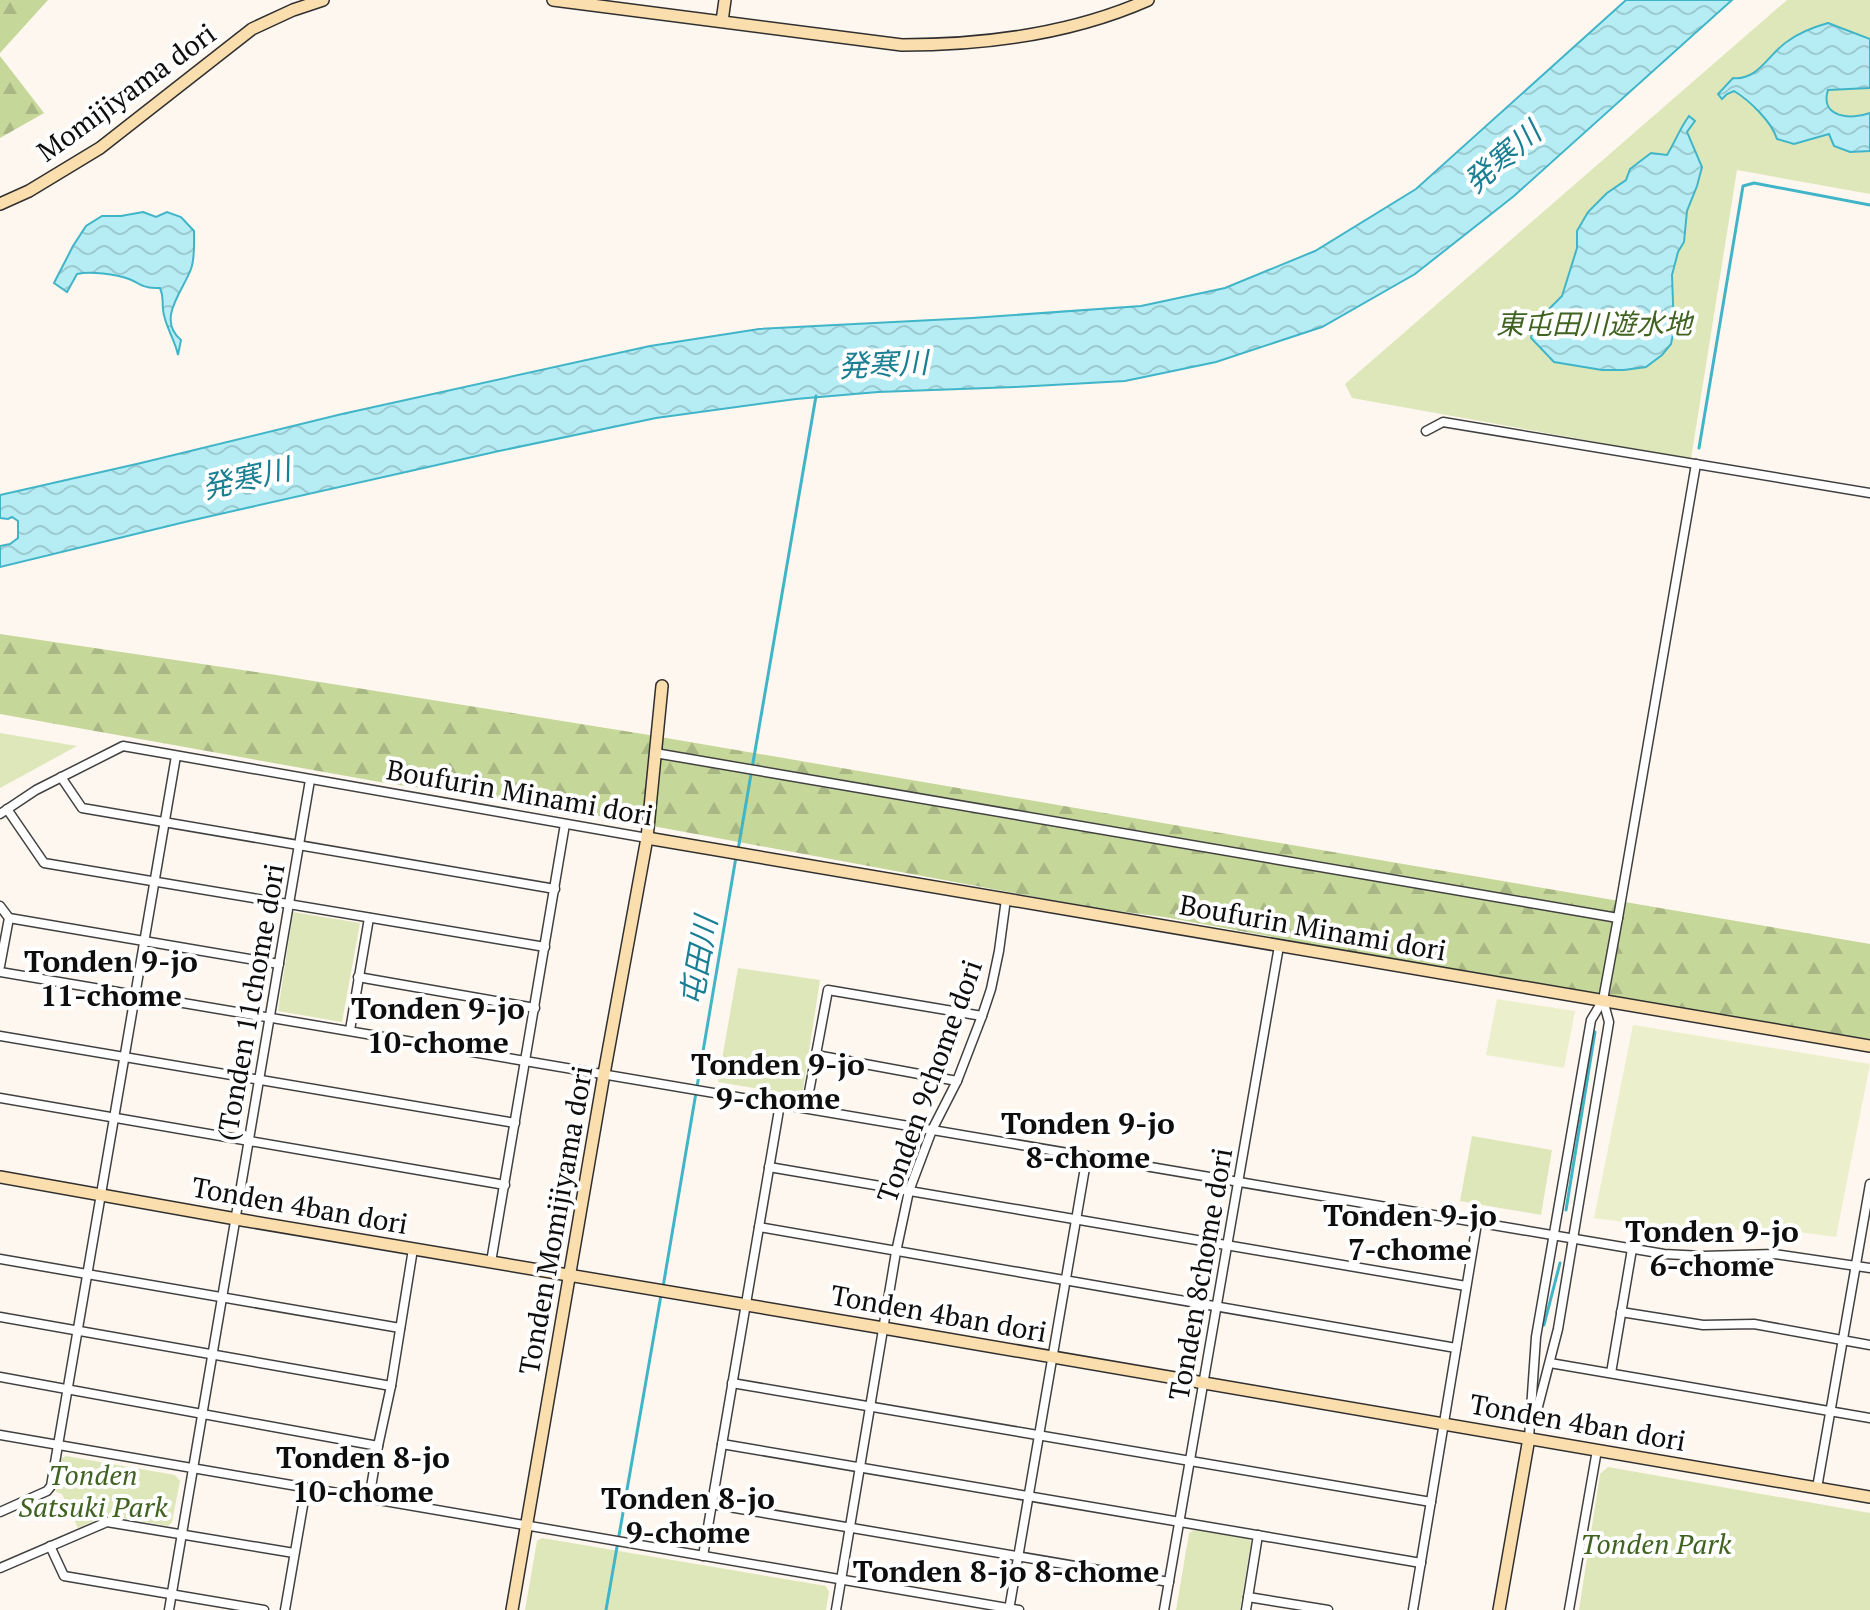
<svg xmlns="http://www.w3.org/2000/svg" width="1870" height="1610" viewBox="0 0 1870 1610" font-family="'PT Serif','Noto Sans JP',serif">
  <style>
    .forest { fill: url(#forest-firs) }
    .park { fill: #dee7ba }
    .pitch { fill: #ecefcb }
    .water { fill: url(#water-waves); stroke: #40b5c8; stroke-width: 2 }
    .lines { fill: none; stroke-linecap: round; stroke-linejoin: round }
    .stream { stroke: #40b5c8; stroke-width: 3 }
    .street-casing { stroke: #414141; stroke-width: 11 }
    .secondary-casing { stroke: #303030; stroke-width: 14 }
    .street { stroke: #fff; stroke-width: 8 }
    .secondary { stroke: #fbdead; stroke-width: 11 }
    .labels { text-anchor: middle; dominant-baseline: central; stroke-width: 8; stroke-linejoin: round; paint-order: stroke }
    .street-label { font-size: 28px; fill: #0e0e0e; stroke: #fff }
    .park-label { font-size: 28px; font-style: italic; fill: #406321; stroke: #fff }
    .water-label { font-size: 30px; font-style: italic; fill: #1b7f93; stroke: #fff }
    .neighbourhood-label { font-size: 30px; font-weight: bold; fill: #0e0e0e; stroke: #fff }
  </style>
  <defs>
    <pattern id="forest-firs" width="22" height="20" patternUnits="userSpaceOnUse" patternTransform="scale(2)"><rect width="22" height="20" fill="#c6d79a"/><path d="M5 1l3.5 6h-7zM16 11l3.5 6h-7z" fill="#a9b784"/></pattern>
    <pattern id="water-waves" width="16" height="10" patternUnits="userSpaceOnUse" patternTransform="scale(2)"><rect width="16" height="10" fill="#b6edf4"/><path d="M0 5q4-4 8 0t8 0" fill="none" stroke="#9bcad0"/></pattern>
  </defs>
  <rect width="100%" height="100%" fill="#fef7ef"/>
  <g class="forest">
    <path d="M 0,0 L 48,0 L 0,53 Z"/>
    <path d="M 0,56 L 44,113 L 0,138 Z"/>
    <path d="M 0,634 L 270,674 L 643,734 L 1870,944 L 1870,1042 L 1425,965 L 1164,917 L 1094,908 L 513,800 L 391,784 L 0,714 Z"/>
  </g>
  <g class="park">
    <path d="M 1787,0 L 1870,0 L 1870,194 L 1737,170 L 1691,459 L 1352,398 L 1345,384 Z"/>
    <path d="M 0,733 L 77,746 L 0,788 Z"/>
    <path d="M 293,912 L 360,923 L 342,1022 L 278,1011 Z"/>
    <path d="M 738,968 L 820,980 L 802,1096 L 718,1082 Z"/>
    <path d="M 1472,1136 L 1552,1150 L 1541,1215 L 1460,1201 Z"/>
    <path d="M 66,1456 L 175,1475 L 180,1481 L 172,1522 L 168,1526 L 107,1515 L 78,1528 L 62,1494 L 56,1492 L 60,1459 Z"/>
    <path d="M 1608,1467 L 1870,1513 L 1870,1610 L 1579,1610 L 1600,1474 Z"/>
    <path d="M 1194,1530 L 1249,1539 L 1251,1543 L 1240,1610 L 1176,1610 L 1189,1533 Z"/>
    <path d="M 542,1538 L 826,1586 L 829,1592 L 826,1610 L 525,1610 L 537,1541 Z"/>
  </g>
  <g class="pitch">
    <path d="M 1497,999 L 1575,1011 L 1564,1068 L 1486,1055 Z"/>
    <path d="M 1633,1025 L 1870,1064 L 1836,1237 L 1777,1229 L 1689,1231 L 1594,1218 Z"/>
  </g>
  <g class="water">
    <path d="M 1626,0 L 1732,0 L 1514,196 L 1415,274 L 1322,327 L 1216,362 L 1125,381 L 1015,387 L 878,392 L 796,399 L 656,418 L 499,451 L 189,521 L 0,567 L 0,546 L 10,544 L 18,538 L 18,521 L 12,517 L 8,519 L 0,518 L 0,495 L 141,463 L 342,414 L 650,346 L 759,329 L 972,318 L 1141,306 L 1225,288 L 1315,251 L 1416,189 Z"/>
    <path d="M 1828,23 L 1870,39 L 1870,88 L 1828,90 C 1819,118 1852,120 1870,113 L 1870,151 L 1850,152 L 1834,146 L 1829,134 L 1794,144 L 1777,139 C 1772,122 1749,100 1734,91 L 1727,94 L 1722,99 L 1718,94 L 1733,78 C 1758,81 1768,54 1788,41 C 1800,32 1814,27 1828,23 Z"/>
    <path d="M 1689,116 L 1695,121 L 1687,132 L 1702,167 L 1697,186 L 1687,211 L 1684,242 L 1678,252 L 1672,275 L 1674,329 L 1671,344 L 1662,355 L 1646,367 L 1624,370 L 1602,370 L 1554,362 L 1531,338 L 1533,325 L 1562,296 L 1577,248 L 1577,231 L 1588,212 L 1607,193 L 1626,180 L 1630,169 L 1651,153 L 1667,155 C 1675,142 1680,128 1689,116 Z"/>
    <path d="M 143,212 L 156,217 L 167,212 L 181,217 L 194,231 C 194,243 195,258 191,269 C 183,291 156,319 181,340 L 178,355 C 175,339 164,325 163,309 C 162,300 164,297 160,288 C 155,288 151,288 147,287 C 140,286 135,281 129,279 C 116,274 90,271 77,274 L 67,292 L 54,283 L 73,246 L 86,226 L 102,216 L 121,216 Z"/>
  </g>
  <g class="lines">
    <g class="stream">
      <path d="M 1699,448 L 1743,186 L 1754,183 L 1870,205"/>
      <path d="M 738,850 L 816,396"/>
      <path d="M 1566,1210 L 1595,1032"/>
      <path d="M 663,1287 L 736,857"/>
      <path d="M 1544,1325 L 1560,1263"/>
      <path d="M 606,1610 L 661,1295"/>
    </g>
    <g class="street-casing">
      <g id="street">
        <path d="M 1426,431 L 1443,422 L 1870,493"/>
        <path d="M 655,753 L 1618,918 L 1696,464"/>
        <path d="M 61,777 L 82,808 L 555,889"/>
        <path d="M 7,809 L 44,863 L 545,947"/>
        <path d="M 0,814 L 36,790 L 123,746 L 647,838"/>
        <path d="M 0,906 L 9,918 L 0,966"/>
        <path d="M 9,918 L 279,964"/>
        <path d="M 0,972 L 1664,1254 L 1703,1256 L 1775,1254 L 1870,1268"/>
        <path d="M 358,977 L 535,1008"/>
        <path d="M 350,1030 L 369,918"/>
        <path d="M 0,1036 L 515,1123"/>
        <path d="M 816,1055 L 957,1081"/>
        <path d="M 0,1098 L 505,1185"/>
        <path d="M 806,1108 L 828,990 L 982,1016"/>
        <path d="M 769,1167 L 1466,1286"/>
        <path d="M 759,1227 L 1456,1348"/>
        <path d="M 0,1259 L 400,1328"/>
        <path d="M 491,1262 L 565,824"/>
        <path d="M 1621,1312 L 1703,1325 L 1754,1324 L 1870,1345"/>
        <path d="M 0,1317 L 391,1386"/>
        <path d="M 1550,1363 L 1870,1418"/>
        <path d="M 1611,1373 L 1632,1249"/>
        <path d="M 0,1377 L 378,1446"/>
        <path d="M 732,1383 L 1431,1502"/>
        <path d="M 1535,1418 L 1558,1329 L 1609,1022 L 1603,1000"/>
        <path d="M 0,1435 L 1019,1610"/>
        <path d="M 1529,1438 L 1536,1337 L 1591,1020 L 1603,1000 L 1618,918"/>
        <path d="M 722,1444 L 1421,1563"/>
        <path d="M 1817,1488 L 1870,1184"/>
        <path d="M 369,1499 L 378,1446 L 391,1386 L 413,1249"/>
        <path d="M 711,1504 L 1169,1582"/>
        <path d="M 0,1512 L 47,1491 L 51,1486 L 176,756"/>
        <path d="M 50,1546 L 64,1576 L 264,1610"/>
        <path d="M 703,1556 L 780,1104"/>
        <path d="M 0,1568 L 107,1522 L 294,1553"/>
        <path d="M 1248,1597 L 1328,1610"/>
        <path d="M 169,1610 L 310,780"/>
        <path d="M 285,1610 L 306,1488"/>
        <path d="M 836,1610 L 896,1252 L 909,1191 L 932,1130 L 957,1081 L 982,1016 L 991,989 L 999,951 L 1006,899"/>
        <path d="M 1009,1610 L 1087,1156"/>
        <path d="M 1164,1610 L 1279,946"/>
        <path d="M 1246,1610 L 1258,1535"/>
        <path d="M 1413,1610 L 1477,1223"/>
        <path d="M 1569,1610 L 1597,1450"/>
      </g>
    </g>
    <g class="secondary-casing">
      <g id="secondary">
        <path d="M 553,0 L 902,45 C 985,45 1071,34 1148,0"/>
        <path d="M 722,21 L 725,0"/>
        <path d="M 0,204 L 29,191 L 100,148 L 252,29 L 293,10 L 323,0"/>
        <path d="M 647,838 L 1870,1046"/>
        <path d="M 0,1177 L 236,1219 L 895,1330 L 1870,1497"/>
        <path d="M 512,1610 L 604,1074 L 647,838 L 662,686"/>
        <path d="M 1499,1610 L 1529,1438"/>
      </g>
    </g>
    <use href="#street" class="street"/>
    <use href="#secondary" class="secondary"/>
  </g>
  <g class="labels">
    <g class="street-label">
      <text transform="translate(126 92) rotate(-36)">Momijiyama dori</text>
      <text transform="translate(520 792) rotate(10)">Boufurin Minami dori</text>
      <text transform="translate(1313 927) rotate(10)">Boufurin Minami dori</text>
      <text transform="translate(250 1002) rotate(-80)">(Tonden 11chome dori</text>
      <text transform="translate(929 1081) rotate(-70)">Tonden 9chome dori</text>
      <text transform="translate(300 1205) rotate(10)">Tonden 4ban dori</text>
      <text transform="translate(555 1220) rotate(-80)">Tonden Momijiyama dori</text>
      <text transform="translate(1200 1274) rotate(-80)">Tonden 8chome dori</text>
      <text transform="translate(939 1313) rotate(10)">Tonden 4ban dori</text>
      <text transform="translate(1578 1422) rotate(10)">Tonden 4ban dori</text>
    </g>
    <g class="park-label">
      <text x="1594" y="323">東屯田川遊水地</text>
      <text x="93" y="1474">Tonden<tspan x="93" dy="32">Satsuki Park</tspan></text>
      <text x="1656" y="1543">Tonden Park</text>
    </g>
    <g class="water-label">
      <text transform="translate(1502 157) rotate(-41)">発寒川</text>
      <text transform="translate(883 364) rotate(-3)">発寒川</text>
      <text transform="translate(246 478) rotate(-13)">発寒川</text>
      <text transform="translate(698 961) rotate(-80)">屯田川</text>
    </g>
    <g class="neighbourhood-label">
      <text x="111" y="961">Tonden 9-jo<tspan x="111" dy="34">11-chome</tspan></text>
      <text x="438" y="1008">Tonden 9-jo<tspan x="438" dy="34">10-chome</tspan></text>
      <text x="778" y="1064">Tonden 9-jo<tspan x="778" dy="34">9-chome</tspan></text>
      <text x="1088" y="1123">Tonden 9-jo<tspan x="1088" dy="34">8-chome</tspan></text>
      <text x="1410" y="1215">Tonden 9-jo<tspan x="1410" dy="34">7-chome</tspan></text>
      <text x="1712" y="1231">Tonden 9-jo<tspan x="1712" dy="34">6-chome</tspan></text>
      <text x="363" y="1457">Tonden 8-jo<tspan x="363" dy="34">10-chome</tspan></text>
      <text x="688" y="1498">Tonden 8-jo<tspan x="688" dy="34">9-chome</tspan></text>
      <text x="1006" y="1571">Tonden 8-jo 8-chome</text>
    </g>
  </g>
</svg>
